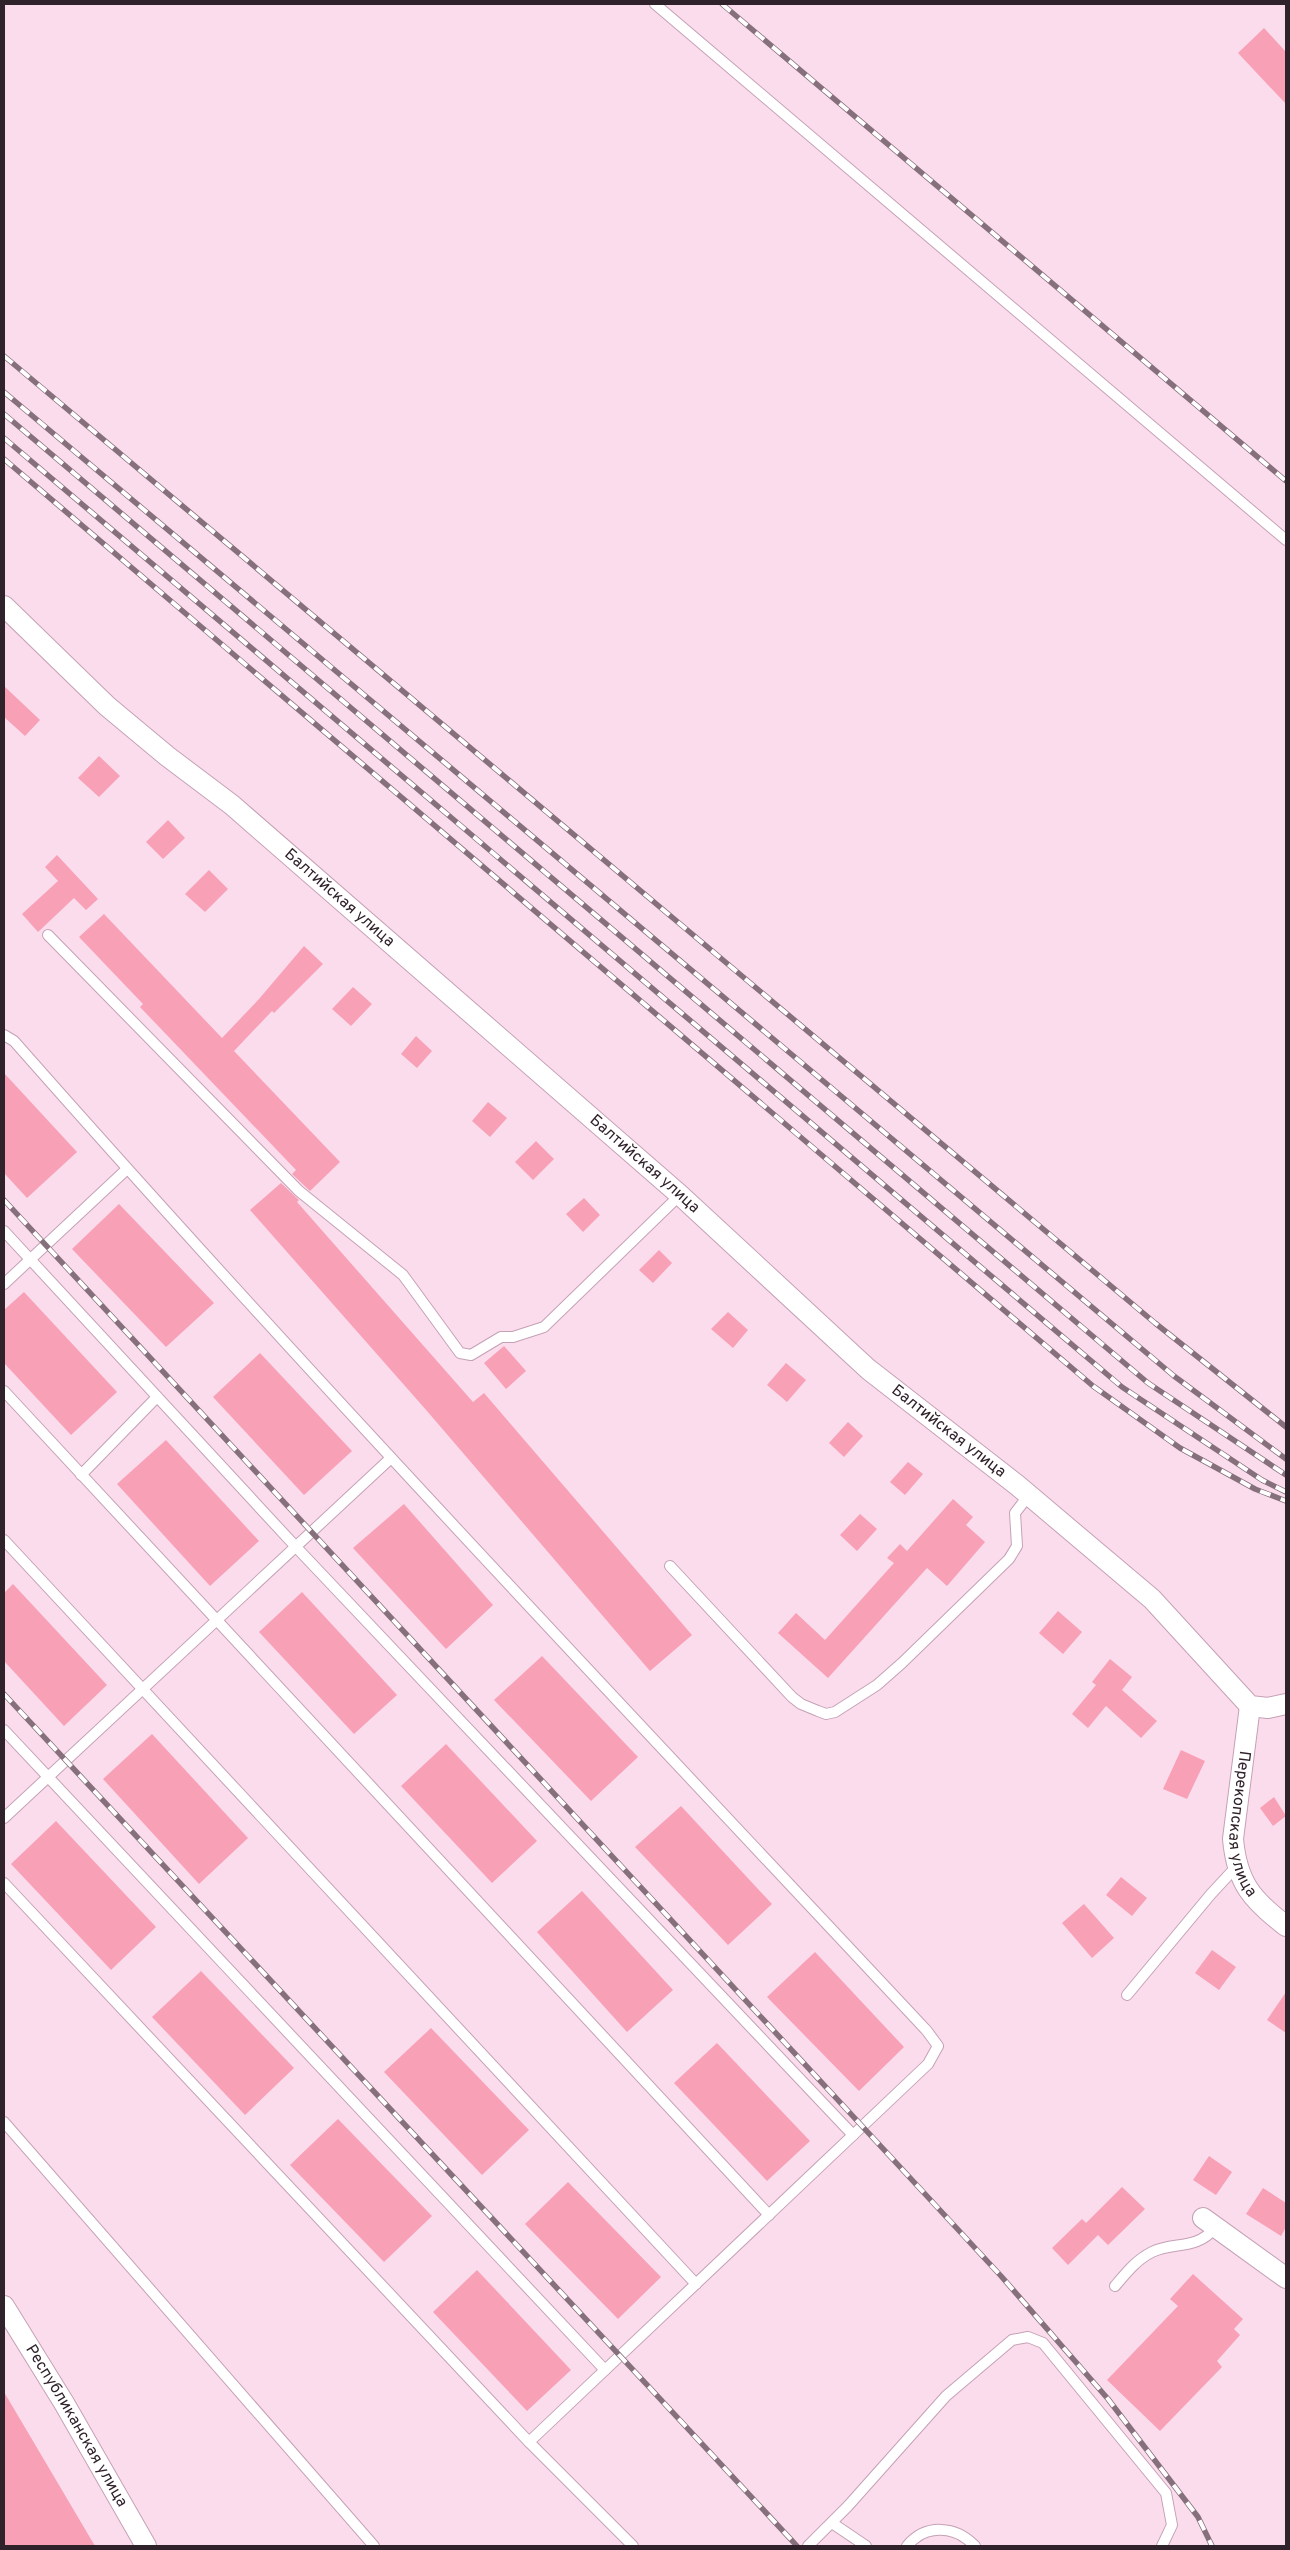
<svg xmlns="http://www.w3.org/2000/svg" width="1290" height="2550" viewBox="0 0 1290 2550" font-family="Overpass,sans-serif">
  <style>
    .building { fill: #f8a0b6 }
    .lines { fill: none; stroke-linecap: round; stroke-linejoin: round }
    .lane-casing { stroke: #c5a1b5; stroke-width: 12 }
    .street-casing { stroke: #c5a1b5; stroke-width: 22 }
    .lane { stroke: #fff; stroke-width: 10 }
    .street { stroke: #fff; stroke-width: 20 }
    .rail-casing { stroke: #86707c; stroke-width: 5.5 }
    .rail { stroke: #fff; stroke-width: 4; stroke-dasharray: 11; stroke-linecap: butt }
    .labels { text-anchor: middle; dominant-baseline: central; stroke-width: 4.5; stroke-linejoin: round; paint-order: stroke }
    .street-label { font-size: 16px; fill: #30222a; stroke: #fff }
  </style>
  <rect width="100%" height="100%" fill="#fbdced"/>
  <g class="building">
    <path d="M 1264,28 L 1286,52 L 1286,104 L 1238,53 Z"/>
    <path d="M 4,686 L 40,720 L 25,736 L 4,717 Z"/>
    <path d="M 99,756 L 120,776 L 99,797 L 78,778 Z"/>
    <path d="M 168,820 L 185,838 L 163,859 L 146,842 Z"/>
    <path d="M 57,855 L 98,899 L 86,910 L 74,898 L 38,932 L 22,914 L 58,881 L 45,867 Z"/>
    <path d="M 209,870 L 228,889 L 205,912 L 185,894 Z"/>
    <path d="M 104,914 L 222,1038 L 259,999 L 304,946 L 323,964 L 274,1013 L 272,1011 L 234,1051 L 340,1162 L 310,1191 L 292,1174 L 296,1170 L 140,1007 L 143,1004 L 79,937 Z"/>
    <path d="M 353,987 L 372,1004 L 351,1026 L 332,1009 Z"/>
    <path d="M 416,1036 L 432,1051 L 417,1068 L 401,1054 Z"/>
    <path d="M 4,1073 L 77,1152 L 27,1198 L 4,1173 Z"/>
    <path d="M 488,1102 L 507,1118 L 490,1137 L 472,1121 Z"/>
    <path d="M 536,1141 L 554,1159 L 533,1180 L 515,1162 Z"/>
    <path d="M 281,1183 L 299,1200 L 297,1202 L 473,1402 L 484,1393 L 692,1635 L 650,1671 L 427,1411 L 250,1210 Z"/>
    <path d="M 584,1198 L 600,1215 L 583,1232 L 566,1214 Z"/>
    <path d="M 119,1204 L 214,1303 L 166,1347 L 72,1249 Z"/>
    <path d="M 659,1250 L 672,1263 L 653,1283 L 639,1270 Z"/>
    <path d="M 24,1292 L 117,1392 L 71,1435 L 4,1363 L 4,1310 Z"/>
    <path d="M 728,1312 L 748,1330 L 733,1348 L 711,1329 Z"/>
    <path d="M 504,1346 L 526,1371 L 506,1389 L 484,1363 Z"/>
    <path d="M 260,1353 L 352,1451 L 304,1495 L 213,1397 Z"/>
    <path d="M 786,1363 L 806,1380 L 787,1402 L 767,1385 Z"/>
    <path d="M 848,1422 L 863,1436 L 844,1457 L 829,1443 Z"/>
    <path d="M 166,1440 L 259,1541 L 210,1586 L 117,1484 Z"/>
    <path d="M 908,1462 L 923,1474 L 905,1495 L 890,1482 Z"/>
    <path d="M 953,1499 L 973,1517 L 966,1525 L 985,1542 L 947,1586 L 927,1568 L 828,1678 L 778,1633 L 796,1613 L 825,1640 L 894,1563 L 887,1558 L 900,1544 L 907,1551 Z"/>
    <path d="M 404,1504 L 493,1605 L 446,1649 L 353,1548 Z"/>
    <path d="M 860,1514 L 877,1529 L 857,1551 L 840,1535 Z"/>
    <path d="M 13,1584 L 107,1685 L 64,1726 L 4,1661 L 4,1593 Z"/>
    <path d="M 302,1592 L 397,1695 L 354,1734 L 259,1632 Z"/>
    <path d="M 1058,1611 L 1082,1632 L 1063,1654 L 1039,1633 Z"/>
    <path d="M 542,1656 L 638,1757 L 591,1801 L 494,1700 Z"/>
    <path d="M 1110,1659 L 1132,1677 L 1122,1690 L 1157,1721 L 1141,1738 L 1106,1706 L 1088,1728 L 1072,1714 L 1096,1685 L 1092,1682 Z"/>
    <path d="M 152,1734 L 248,1838 L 199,1884 L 103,1779 Z"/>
    <path d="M 446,1744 L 537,1841 L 492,1883 L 401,1786 Z"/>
    <path d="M 1181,1750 L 1205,1761 L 1187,1799 L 1163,1789 Z"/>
    <path d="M 1274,1797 L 1286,1816 L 1273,1826 L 1260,1808 Z"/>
    <path d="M 681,1806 L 772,1904 L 728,1945 L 635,1847 Z"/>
    <path d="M 56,1821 L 156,1927 L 111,1970 L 11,1864 Z"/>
    <path d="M 1121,1877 L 1147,1898 L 1132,1916 L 1106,1895 Z"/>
    <path d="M 582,1891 L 673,1990 L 627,2032 L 537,1932 Z"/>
    <path d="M 1084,1904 L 1114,1938 L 1092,1958 L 1062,1923 Z"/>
    <path d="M 1212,1950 L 1236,1967 L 1219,1990 L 1195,1973 Z"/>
    <path d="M 815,1952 L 904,2047 L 859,2091 L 767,1997 Z"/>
    <path d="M 201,1971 L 294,2068 L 245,2115 L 152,2017 Z"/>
    <path d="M 1286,1992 L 1286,2033 L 1267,2020 Z"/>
    <path d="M 431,2028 L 529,2130 L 482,2175 L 384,2072 Z"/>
    <path d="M 717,2043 L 810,2141 L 767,2181 L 674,2083 Z"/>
    <path d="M 338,2119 L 432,2216 L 384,2262 L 290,2165 Z"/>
    <path d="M 1209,2156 L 1232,2172 L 1216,2195 L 1193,2180 Z"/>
    <path d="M 568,2182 L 661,2277 L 618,2319 L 525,2224 Z"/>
    <path d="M 1122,2187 L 1145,2209 L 1108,2245 L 1098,2235 L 1068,2265 L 1052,2248 L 1082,2219 L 1086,2223 Z"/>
    <path d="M 1263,2188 L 1286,2203 L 1286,2227 L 1281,2236 L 1246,2214 Z"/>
    <path d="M 477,2270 L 571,2370 L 527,2411 L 433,2312 Z"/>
    <path d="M 1193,2274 L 1243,2319 L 1234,2329 L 1240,2335 L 1217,2361 L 1222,2367 L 1160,2431 L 1107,2380 L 1178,2306 L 1170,2299 Z"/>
    <path d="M 4,2392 L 95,2546 L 4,2546 Z"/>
  </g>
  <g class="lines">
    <g class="lane-casing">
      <g id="lane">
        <path d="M 655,4 L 1286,540"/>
        <path d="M 48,935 L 299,1191 L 403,1275 L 460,1353 L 471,1355 L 501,1337 L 513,1337 L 544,1327 L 680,1195"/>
        <path d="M 4,1035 L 14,1041 C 311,1378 620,1703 927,2031 L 938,2046 L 928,2064 L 529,2442 L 4,1883"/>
        <path d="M 4,1231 L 296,1547 L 853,2135"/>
        <path d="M 4,1284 L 127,1169"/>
        <path d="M 4,1391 L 769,2215"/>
        <path d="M 81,1475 L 157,1397"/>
        <path d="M 4,1540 L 696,2284"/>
        <path d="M 670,1566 L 792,1697 L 801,1704 L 818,1711 L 826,1714 L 835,1712 L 877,1685 L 902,1663 L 1009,1559 L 1017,1546 L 1015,1513 L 1029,1495"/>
        <path d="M 4,1730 L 605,2370"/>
        <path d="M 4,1818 L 391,1458"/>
        <path d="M 1127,1995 L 1211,1894 L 1237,1866"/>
        <path d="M 4,2122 L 374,2546"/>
        <path d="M 1115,2286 C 1126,2273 1136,2260 1152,2252 C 1175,2241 1195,2251 1215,2228"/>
        <path d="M 529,2442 L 633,2546"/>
        <path d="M 832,2523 L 866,2546"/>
        <path d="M 808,2546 L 848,2506 L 946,2396 L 1012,2340 L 1028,2337 L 1043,2343 L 1166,2493 L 1172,2525 L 1162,2546"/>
        <path d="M 907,2546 C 926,2523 956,2526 975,2546"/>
      </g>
    </g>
    <g class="street-casing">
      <g id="street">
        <path id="s1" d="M 4,606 L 107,706 L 167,756 L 232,805 L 680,1195 L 868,1369 L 1017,1485 L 1152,1599 L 1250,1706 L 1268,1708 L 1286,1704"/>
        <path id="s2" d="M 1250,1706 L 1233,1839 C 1237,1883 1252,1900 1286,1926"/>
        <path d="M 1203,2218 L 1286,2278"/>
        <path id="s3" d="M 4,2306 L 64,2403 L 146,2546"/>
      </g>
    </g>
    <use href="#lane" class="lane"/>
    <use href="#street" class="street"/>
    <g class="rail-casing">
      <g id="rail">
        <path d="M 722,4 L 1286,481"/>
        <path d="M 4,356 L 1155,1323 L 1286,1427"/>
        <path d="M 4,392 L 1174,1376 L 1286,1459"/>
        <path d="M 4,414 L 1148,1383 L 1286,1475"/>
        <path d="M 4,438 L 1122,1387 L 1262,1480 L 1286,1492"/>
        <path d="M 4,459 L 1093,1386 L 1180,1448 L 1255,1489 L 1286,1501"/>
        <path d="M 4,1200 L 1001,2276 L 1108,2399 L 1198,2517 L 1212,2546"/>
        <path d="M 4,1694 L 797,2546"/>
      </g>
    </g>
    <use href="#rail" class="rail"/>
  </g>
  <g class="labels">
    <g class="street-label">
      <text stroke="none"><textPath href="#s1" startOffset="445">Балтийская улица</textPath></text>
      <text stroke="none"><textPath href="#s1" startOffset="850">Балтийская улица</textPath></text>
      <text stroke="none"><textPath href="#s1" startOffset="1255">Балтийская улица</textPath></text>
      <text stroke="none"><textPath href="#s2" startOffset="120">Перекопская улица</textPath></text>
      <text stroke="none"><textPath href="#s3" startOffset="140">Республиканская улица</textPath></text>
    </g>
  </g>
  <rect width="1290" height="2550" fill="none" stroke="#30222a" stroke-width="10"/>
</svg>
